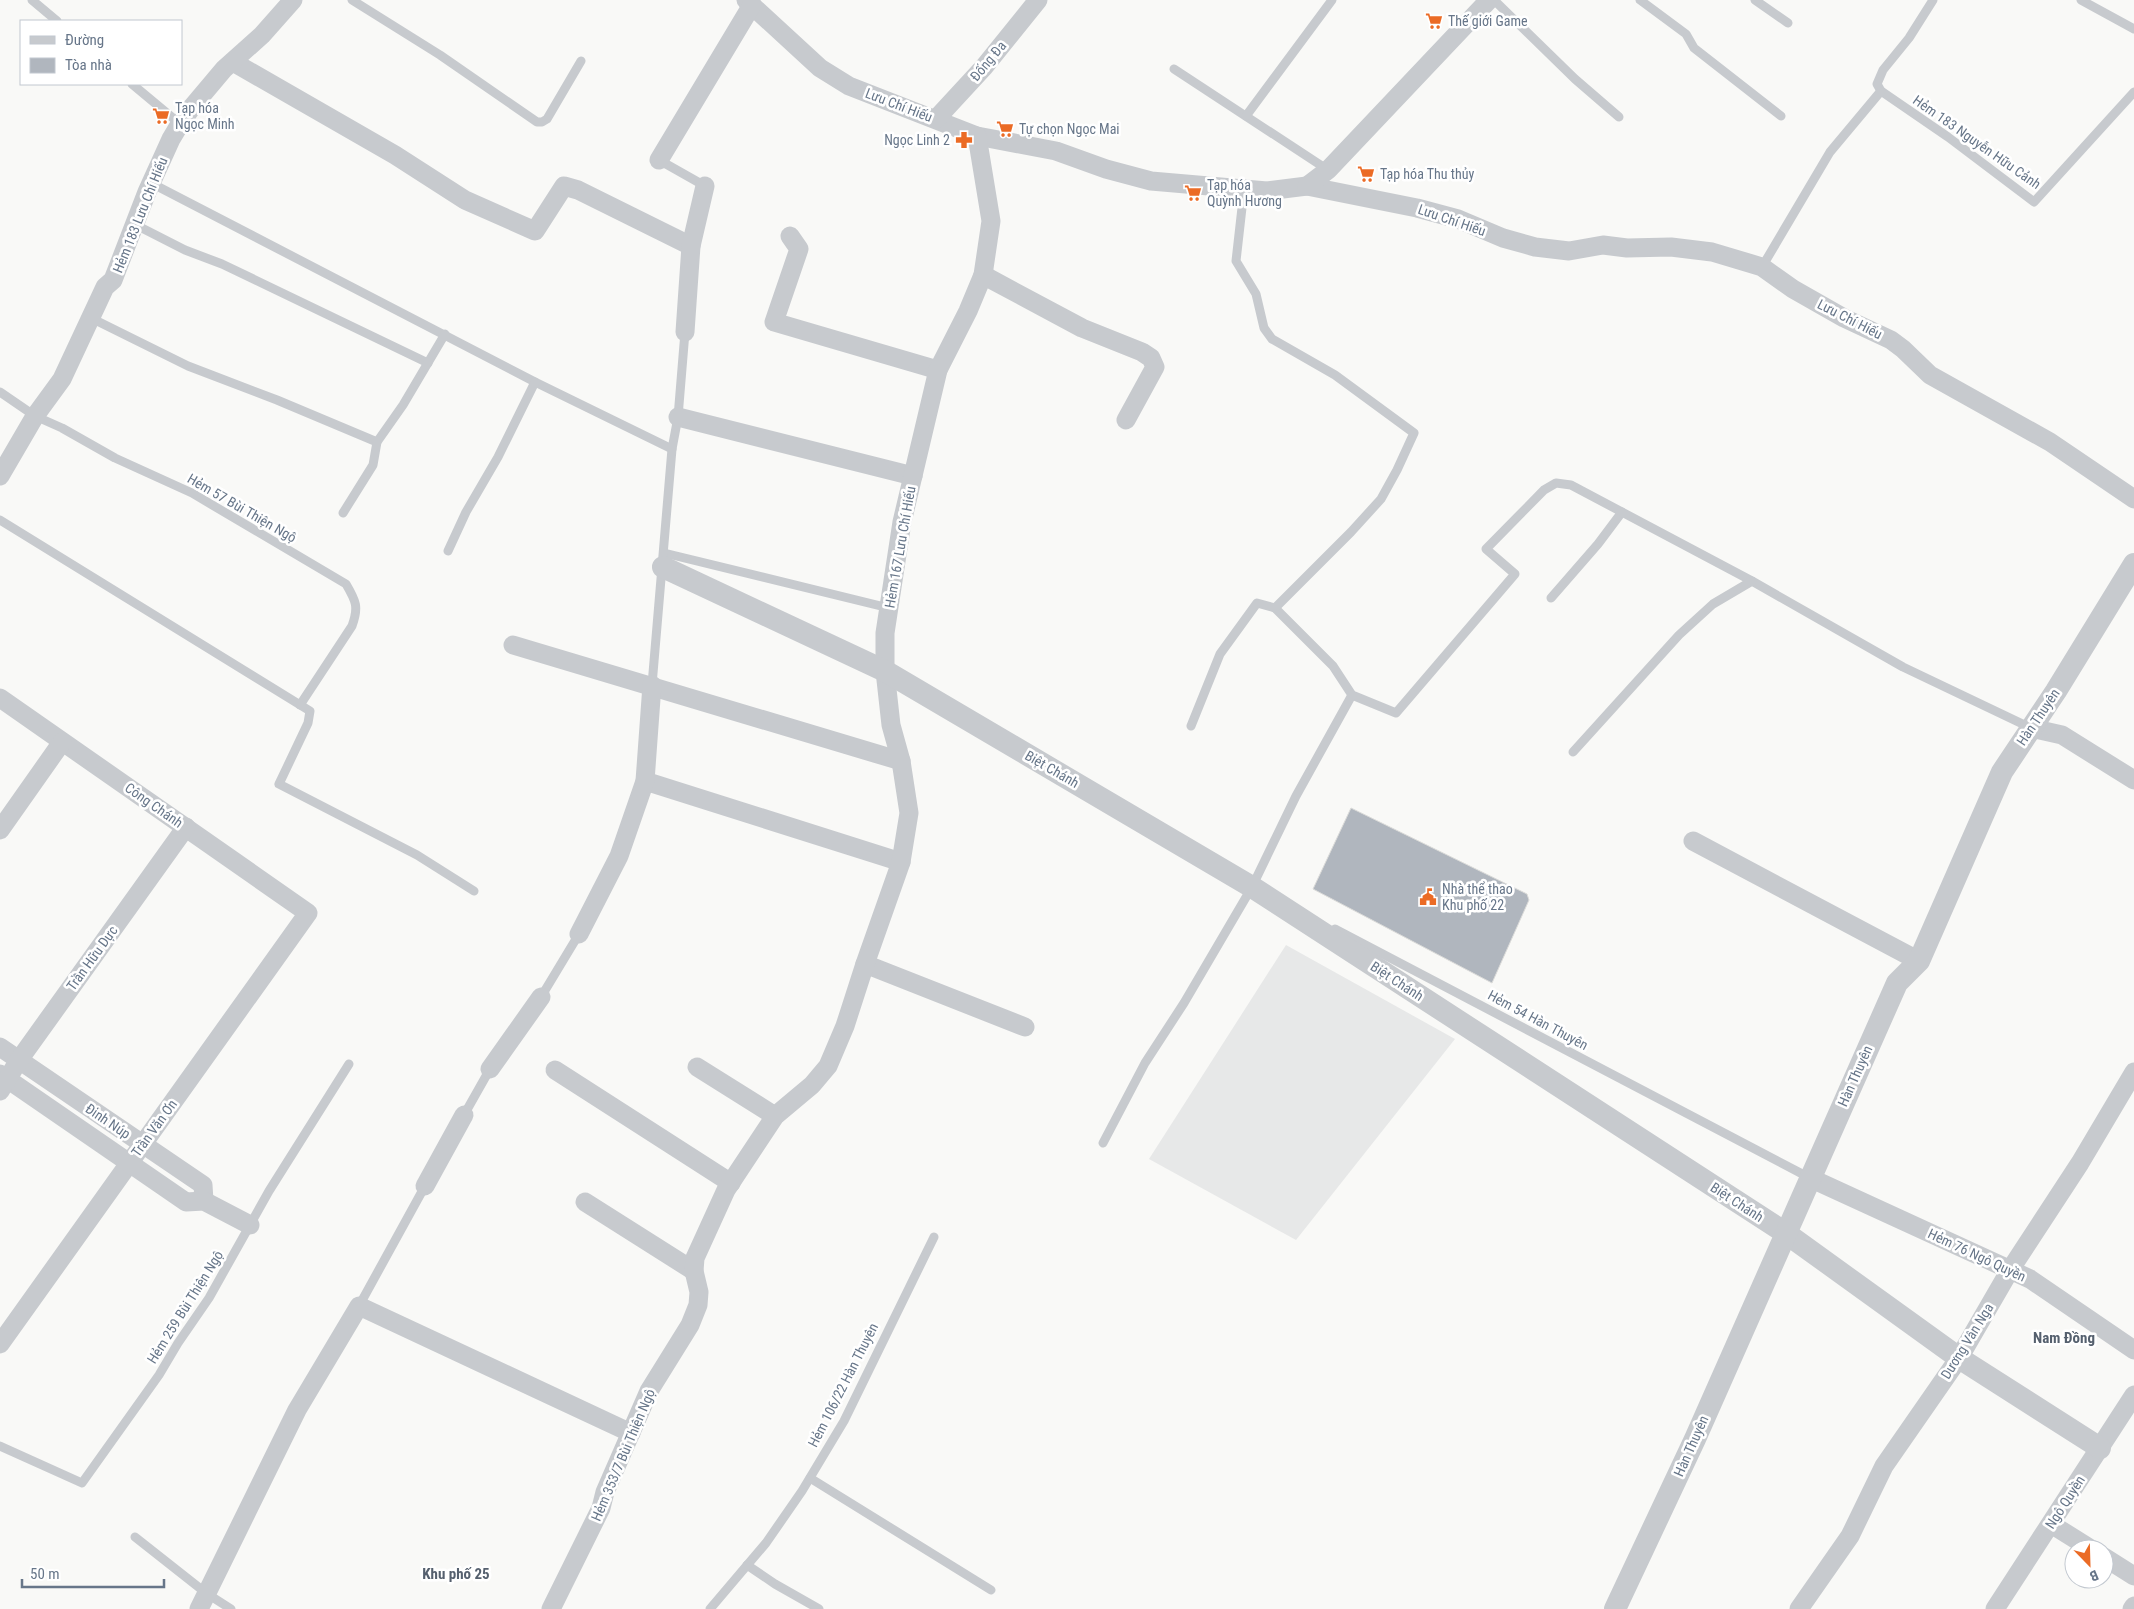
<svg xmlns="http://www.w3.org/2000/svg" width="2134" height="1609" viewBox="0 0 2134 1609" font-family="'Roboto Condensed',sans-serif">
  <style>
    .built { fill: #e7e8e8 }
    .building { fill: #b0b6be; stroke: #dbdbd9 }
    .lines { fill: none; stroke-linecap: round; stroke-linejoin: round }
    .service { stroke: #c7cace; stroke-width: 9 }
    .minor { stroke: #c7cace; stroke-width: 19 }
    .tertiary { stroke: #c7cace; stroke-width: 22 }
    .labels { text-anchor: middle; dominant-baseline: central; stroke-width: 5; stroke-linejoin: round; paint-order: stroke }
    .poi-label { font-size: 14px; fill: #677689; stroke: #fff; text-anchor: start }
    .street-label { font-size: 14px; fill: #677689; stroke: #fff }
    .neighbourhood-label { font-size: 15px; font-weight: bold; fill: #55606e; stroke: #fff }
  </style>
  <rect width="100%" height="100%" fill="#f9f9f7"/>
  <path class="built" d="M 1286,945 L 1455,1039 L 1296,1240 L 1149,1159 Z"/>
  <path class="building" d="M 1351,808 L 1527,894 L 1529,900 L 1492,983 L 1313,889 Z"/>
  <g class="lines">
    <g class="service">
      <path d="M 32,0 L 57,21"/>
      <path d="M 352,0 L 440,55 L 537,122 L 542,122 L 547,119 L 581,61"/>
      <path d="M 1494,0 L 1575,79 L 1619,117"/>
      <path d="M 1640,0 L 1686,34 L 1694,48 L 1781,116"/>
      <path d="M 1755,0 L 1788,23"/>
      <path d="M 1933,0 L 1909,38 L 1883,70 L 1877,84 L 1881,91 L 1948,137 L 2034,202 L 2134,92"/>
      <path d="M 2081,0 L 2134,29"/>
      <path d="M 1174,69 L 1328,170"/>
      <path d="M 132,84 L 180,124"/>
      <path d="M 1246,116 L 1332,0"/>
      <path d="M 659,160 L 705,186"/>
      <path d="M 151,183 L 535,382 L 672,449"/>
      <path d="M 134,224 L 185,250 L 222,264 L 428,363"/>
      <path d="M 1762,267 L 1830,152 L 1881,91"/>
      <path d="M 91,318 L 188,366 L 277,400 L 377,442"/>
      <path d="M 0,392 L 35,416 L 62,428 L 115,458 L 192,493 L 346,584 C 356,601 359,607 352,626 L 300,705"/>
      <path d="M 343,513 L 373,465 L 377,442 L 403,405 L 445,334"/>
      <path d="M 0,520 L 310,711 L 308,723 L 279,784 L 417,855 L 474,891"/>
      <path d="M 448,551 L 466,512 L 498,457 L 535,382"/>
      <path d="M 664,553 L 889,608"/>
      <path d="M 1551,598 L 1598,544 L 1622,512"/>
      <path d="M 1275,608 L 1333,666 L 1352,695 L 1396,713 L 1515,574 L 1486,549 L 1544,490 L 1556,483 L 1571,485 L 1752,581 L 1903,667 L 2031,728"/>
      <path d="M 652,685 L 672,449 L 678,417 L 685,332"/>
      <path d="M 1191,726 L 1220,654 L 1257,603 L 1275,608 L 1351,532 L 1381,499 L 1397,470 L 1414,433 L 1335,375 L 1272,339 L 1264,328 L 1256,294 L 1236,261 L 1244,190"/>
      <path d="M 1573,752 L 1679,635 L 1713,604 L 1752,581"/>
      <path d="M 1335,929 L 1810,1178"/>
      <path d="M 541,997 L 579,934"/>
      <path d="M 464,1115 L 490,1069"/>
      <path d="M 1103,1143 L 1145,1063 L 1184,1003 L 1252,887 L 1296,796 L 1352,695"/>
      <path d="M 359,1306 L 425,1186"/>
      <path d="M 0,1446 L 82,1483 L 159,1375 L 178,1343 L 209,1298 L 269,1191 L 349,1064"/>
      <path d="M 810,1478 L 991,1590"/>
      <path d="M 135,1537 L 206,1593 L 231,1609"/>
      <path d="M 747,1565 L 775,1584 L 819,1609"/>
      <path d="M 710,1609 L 766,1543 L 802,1491 L 844,1421 L 934,1237"/>
    </g>
    <g class="minor">
      <path d="M 746,0 L 820,68 L 849,86 L 977,136 L 1056,151 L 1106,169 L 1151,181 L 1267,191 L 1307,186 L 1417,208 L 1458,219 L 1503,238 L 1535,247 L 1569,251 L 1603,245 L 1627,248 L 1671,247 L 1712,252 L 1762,267 L 1793,289 L 1844,318 L 1891,340 L 1903,349 L 1930,375 L 2050,442 L 2134,499"/>
      <path d="M 233,62 L 395,155 L 465,200 L 535,231 L 564,186 L 578,190 L 691,246"/>
      <path d="M 936,119 L 984,67 L 1038,0"/>
      <path d="M 659,160 L 752,5"/>
      <path d="M 1307,186 L 1328,170 L 1489,0"/>
      <path d="M 790,236 L 799,249 L 774,322 L 938,370"/>
      <path d="M 983,275 L 1082,328 L 1142,352 L 1151,358 L 1155,367 L 1126,420"/>
      <path d="M 685,332 L 691,246 L 705,186"/>
      <path d="M 678,417 L 913,476"/>
      <path d="M 0,476 L 35,416 L 62,379 L 105,287 L 113,280 L 147,192 L 171,139 L 180,124 L 192,107 L 224,69 L 262,35 L 293,0"/>
      <path d="M 513,645 L 901,761"/>
      <path d="M 0,698 L 308,913 L 0,1344"/>
      <path d="M 2031,728 L 2062,735 L 2134,780"/>
      <path d="M 645,781 L 901,862"/>
      <path d="M 0,830 L 62,742"/>
      <path d="M 1693,841 L 1919,961"/>
      <path d="M 579,934 L 619,856 L 645,781 L 652,685"/>
      <path d="M 865,964 L 1025,1027"/>
      <path d="M 0,1047 L 203,1185 L 204,1201"/>
      <path d="M 697,1067 L 775,1116"/>
      <path d="M 490,1069 L 541,997"/>
      <path d="M 555,1070 L 731,1183"/>
      <path d="M 0,1074 L 186,1202 L 204,1201 L 250,1225"/>
      <path d="M 0,1091 L 19,1060 L 186,827"/>
      <path d="M 1810,1178 L 2030,1279 L 2134,1350"/>
      <path d="M 425,1186 L 464,1115"/>
      <path d="M 585,1202 L 694,1271"/>
      <path d="M 2051,1524 L 2091,1549"/>
      <path d="M 2104,1557 L 2134,1576"/>
      <path d="M 199,1609 L 297,1410 L 359,1306 L 631,1433"/>
      <path d="M 551,1609 L 601,1508 L 605,1492 L 649,1391 L 690,1325 L 698,1305 L 699,1292 L 694,1271 L 695,1258 L 726,1190 L 775,1116 L 812,1085 L 828,1066 L 845,1026 L 865,964 L 901,862 L 909,813 L 901,761 L 891,725 L 885,671 L 885,633 L 902,522 L 938,370 L 968,311 L 983,275 L 991,221 L 977,136"/>
      <path d="M 1799,1609 L 1850,1536 L 1884,1466 L 1959,1358 L 2010,1270 L 2080,1163 L 2134,1072"/>
      <path d="M 1995,1609 L 2134,1395"/>
      <path d="M 2132,1609 L 2134,1606"/>
    </g>
    <g class="tertiary">
      <path d="M 663,567 L 885,671 L 1252,887 L 1787,1234 L 1959,1358 L 2100,1448"/>
      <path d="M 1615,1609 L 1695,1439 L 1897,983 L 1919,961 L 2002,772 L 2056,691 L 2134,564"/>
    </g>
  </g>
  <defs>
    <g id="supermarket-bare" transform="scale(1.35)"><path d="M-6-5.5h2.5l.6 2H6L4.5 2H-2.5L-4.4-4H-6ZM-1.5 3.2a1.3 1.3 0 1 0 .1 0ZM3 3.2a1.3 1.3 0 1 0 .1 0Z" fill="#eb6b25" stroke="#fff" stroke-width="2.5" paint-order="stroke"/></g>
    <g id="pharmacy-bare" transform="scale(1.35)"><path d="M-2-6h4v4h4v4h-4v4h-4v-4h-4v-4h4Z" fill="#eb6b25" stroke="#fff" stroke-width="2.5" paint-order="stroke"/></g>
    <g id="civic-bare" transform="scale(1.35)"><path d="M-.6-6.5H3V-4.5H.6V-3L4-1V1h2V6H-6V1h2V-1L-.6-3ZM-1.2 2.5V6h2.4V2.5Z" fill="#eb6b25" stroke="#fff" stroke-width="2.5" paint-order="stroke"/></g>
  </defs>
  <g fill-rule="evenodd">
    <use href="#supermarket-bare" x="1434" y="21"/>
    <use href="#supermarket-bare" x="161" y="116"/>
    <use href="#supermarket-bare" x="1005" y="129"/>
    <use href="#pharmacy-bare" x="964" y="140"/>
    <use href="#supermarket-bare" x="1366" y="174"/>
    <use href="#supermarket-bare" x="1193" y="193"/>
    <use href="#civic-bare" x="1428" y="897"/>
  </g>
  <g class="labels">
    <g class="poi-label">
      <text x="1448" y="21">Thế giới Game</text>
      <text x="175" y="108">Tạp hóa<tspan x="175" dy="16">Ngọc Minh</tspan></text>
      <text x="1019" y="129">Tự chọn Ngọc Mai</text>
      <text x="950" y="140" text-anchor="end">Ngọc Linh 2</text>
      <text x="1380" y="174">Tạp hóa Thu thủy</text>
      <text x="1207" y="185">Tạp hóa<tspan x="1207" dy="16">Quỳnh Hương</tspan></text>
      <text x="1442" y="889">Nhà thể thao<tspan x="1442" dy="16">Khu phố 22</tspan></text>
    </g>
    <g class="street-label">
      <text transform="translate(988 61) rotate(-50)">Đống Đa</text>
      <text transform="translate(899 105) rotate(21)">Lưu Chí Hiếu</text>
      <text transform="translate(1977 142) rotate(35)">Hẻm 183 Nguyễn Hữu Cảnh</text>
      <text transform="translate(140 215) rotate(-68)">Hẻm 183 Lưu Chí Hiếu</text>
      <text transform="translate(1452 220) rotate(19)">Lưu Chí Hiếu</text>
      <text transform="translate(1850 319) rotate(27)">Lưu Chí Hiếu</text>
      <text transform="translate(242 508) rotate(30)">Hẻm 57 Bùi Thiện Ngộ</text>
      <text transform="translate(900 547) rotate(-80)">Hẻm 167 Lưu Chí Hiếu</text>
      <text transform="translate(2038 717) rotate(-56)">Hàn Thuyên</text>
      <text transform="translate(1052 769) rotate(30)">Biệt Chánh</text>
      <text transform="translate(154 805) rotate(35)">Công Chánh</text>
      <text transform="translate(92 958) rotate(-54)">Trần Hữu Dực</text>
      <text transform="translate(1397 981) rotate(33)">Biệt Chánh</text>
      <text transform="translate(1538 1020) rotate(28)">Hẻm 54 Hàn Thuyên</text>
      <text transform="translate(1855 1076) rotate(-66)">Hàn Thuyên</text>
      <text transform="translate(108 1121) rotate(34)">Đinh Núp</text>
      <text transform="translate(154 1128) rotate(-54)">Trần Văn Ơn</text>
      <text transform="translate(1737 1202) rotate(33)">Biệt Chánh</text>
      <text transform="translate(1977 1255) rotate(25)">Hẻm 76 Ngô Quyền</text>
      <text transform="translate(185 1307) rotate(-58)">Hẻm 259 Bùi Thiện Ngộ</text>
      <text transform="translate(1967 1341) rotate(-58)">Dương Vân Nga</text>
      <text transform="translate(843 1385) rotate(-63)">Hẻm 106/22 Hàn Thuyên</text>
      <text transform="translate(1691 1446) rotate(-66)">Hàn Thuyên</text>
      <text transform="translate(623 1455) rotate(-67)">Hẻm 353/7 Bùi Thiện Ngộ</text>
      <text transform="translate(2065 1502) rotate(-57)">Ngô Quyền</text>
    </g>
    <g class="neighbourhood-label">
      <text x="2064" y="1338">Nam Đồng</text>
      <text x="456" y="1574">Khu phố 25</text>
    </g>
  </g>
  <rect x="20" y="20" width="162" height="65" fill="#ffffff" stroke="#c2c8d0"/>
  <rect x="30" y="36" width="25" height="8" fill="#c7cace" stroke="#c2c8d0"/>
  <text x="65" y="45" font-size="15" fill="#677689">Đường</text>
  <rect x="30" y="58" width="25" height="15" fill="#b0b6be" stroke="#c2c8d0"/>
  <text x="65" y="70" font-size="15" fill="#677689">Tòa nhà</text>
  <g transform="translate(2089 1564) rotate(157)"><circle r="24" fill="#ffffff" stroke="#c2c8d0"/>
  <path d="M0-4L9 19L0 12L-9 19Z" fill="#eb6b25"/>
  <text y="-8" font-size="14" font-weight="bold" text-anchor="middle" fill="#677689">B</text>
  </g>
  <path d="M22 1579v8h142v-8" fill="none" stroke="#677689" stroke-width="2.5"/>
  <text x="30" y="1579" font-size="15" fill="#677689" stroke="#ffffff" stroke-width="4" paint-order="stroke">50 m</text>
</svg>
